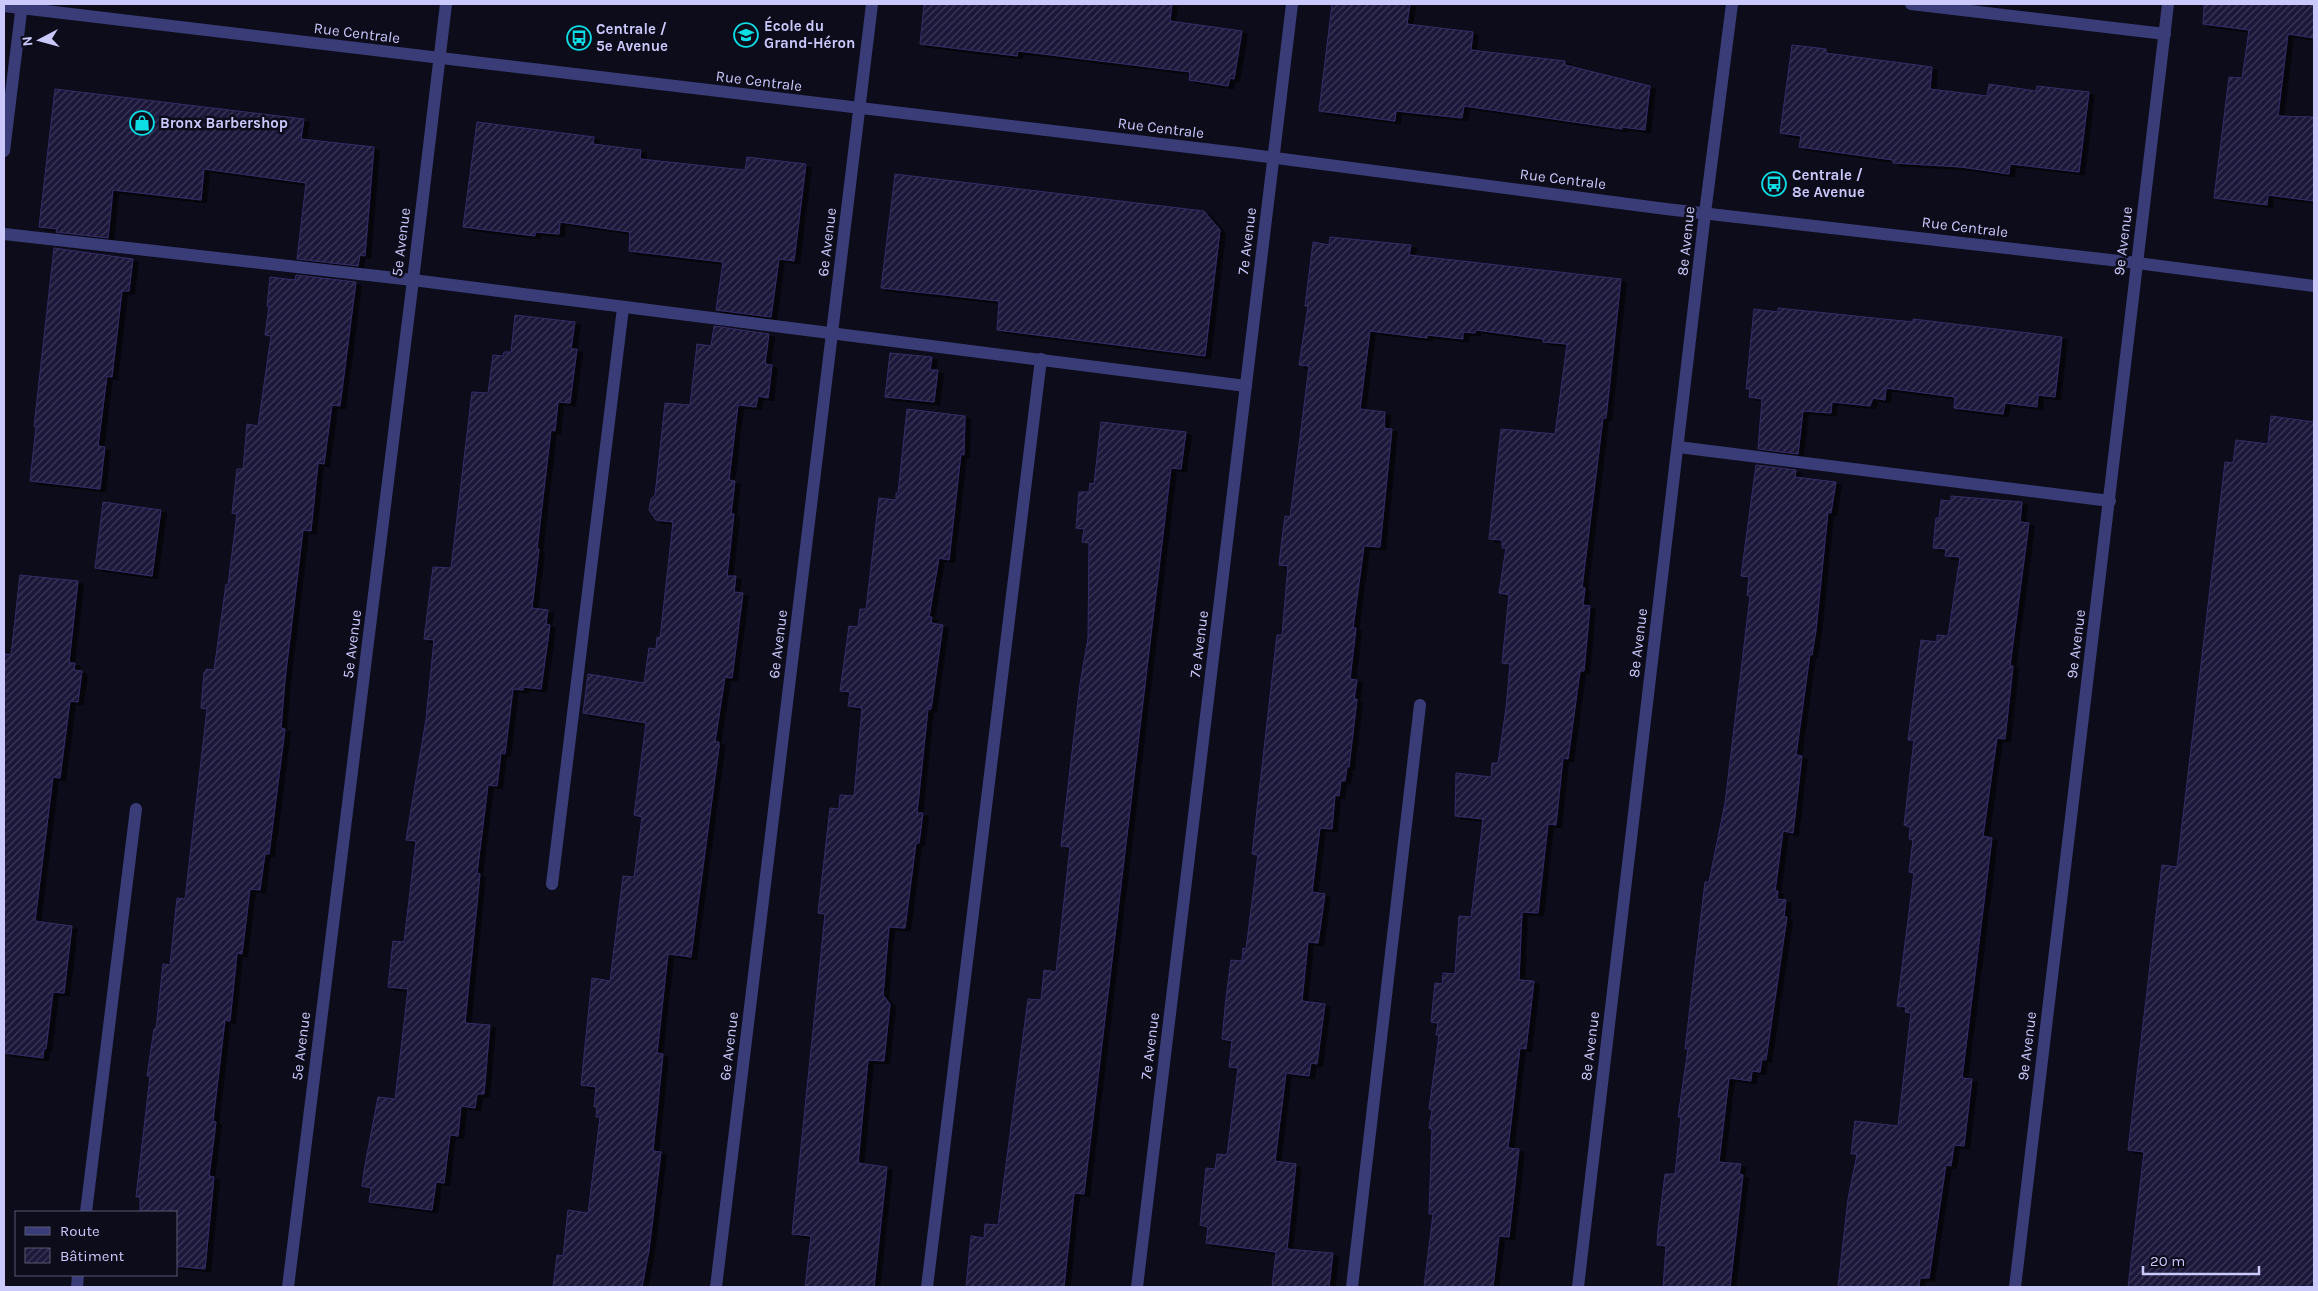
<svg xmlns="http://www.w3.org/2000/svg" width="2318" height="1291" viewBox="0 0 2318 1291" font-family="Karla,sans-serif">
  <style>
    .building { fill: url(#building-hatch); stroke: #332c65; filter: url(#shadow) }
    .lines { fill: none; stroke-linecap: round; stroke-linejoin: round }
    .minor { stroke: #393c77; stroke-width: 12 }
    .labels { text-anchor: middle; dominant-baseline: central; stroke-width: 5; stroke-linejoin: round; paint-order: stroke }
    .poi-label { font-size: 15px; font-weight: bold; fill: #cbc9fc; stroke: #0d0c1b; text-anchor: start }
    .street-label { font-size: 15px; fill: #cbc9fc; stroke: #0d0c1b }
  </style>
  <defs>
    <pattern id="building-hatch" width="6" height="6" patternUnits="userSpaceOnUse" patternTransform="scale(1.25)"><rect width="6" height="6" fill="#1d193b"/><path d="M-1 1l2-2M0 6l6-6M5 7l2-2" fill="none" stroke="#3c3958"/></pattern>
    <filter id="shadow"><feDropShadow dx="5.5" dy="3" stdDeviation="0" flood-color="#0009"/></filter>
  </defs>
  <rect width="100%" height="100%" fill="#0d0c1b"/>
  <g class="building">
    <path d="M 924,4 L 1172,4 L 1170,21 L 1242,31 L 1234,79 L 1230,78 L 1228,86 L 1189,80 L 1190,72 L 1018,51 L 1017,56 L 920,44 Z"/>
    <path d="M 1332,4 L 1410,4 L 1407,24 L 1473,32 L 1471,50 L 1565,61 L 1565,65 L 1650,86 L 1645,130 L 1622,127 L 1622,129 L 1464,106 L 1462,118 L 1396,111 L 1395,121 L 1319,111 Z"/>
    <path d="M 2204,4 L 2314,4 L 2314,38 L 2288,34 L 2278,116 L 2314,117 L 2314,201 L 2268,195 L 2267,205 L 2214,198 L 2229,77 L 2242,78 L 2249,30 L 2203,24 Z"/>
    <path d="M 1792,45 L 1826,49 L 1826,53 L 1932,67 L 1930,89 L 1987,96 L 1989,84 L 2036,91 L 2037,86 L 2089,92 L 2079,172 L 2010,164 L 2009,174 L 1961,167 L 1893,163 L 1893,160 L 1799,147 L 1801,136 L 1780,133 Z"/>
    <path d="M 55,89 L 304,119 L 301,139 L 374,147 L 365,256 L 360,255 L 358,266 L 297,259 L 306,183 L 204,169 L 201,200 L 113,190 L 108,238 L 56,232 L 57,229 L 39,227 Z"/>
    <path d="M 477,122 L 594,137 L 593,144 L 641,150 L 640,159 L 745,170 L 747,157 L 806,164 L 794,261 L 779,259 L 771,317 L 716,310 L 723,262 L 629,251 L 630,232 L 560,222 L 559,234 L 535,232 L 535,236 L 463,227 Z"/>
    <path d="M 895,174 L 1204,211 L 1220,230 L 1205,356 L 997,330 L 999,301 L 881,288 Z"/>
    <path d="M 1330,237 L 1411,245 L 1409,255 L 1621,279 L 1606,418 L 1603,418 L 1582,588 L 1585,588 L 1583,605 L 1590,606 L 1584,671 L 1580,671 L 1568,759 L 1563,758 L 1556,825 L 1548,824 L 1538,913 L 1522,912 L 1519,980 L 1534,981 L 1526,1049 L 1520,1048 L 1508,1148 L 1519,1149 L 1509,1237 L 1499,1236 L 1493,1287 L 1424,1287 L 1433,1214 L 1429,1214 L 1432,1129 L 1429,1128 L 1432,1110 L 1429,1109 L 1439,1035 L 1436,1035 L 1438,1023 L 1431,1022 L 1435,983 L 1442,984 L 1443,973 L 1455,974 L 1459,916 L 1471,917 L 1483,819 L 1455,816 L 1456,773 L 1491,777 L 1492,763 L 1498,763 L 1506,708 L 1510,664 L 1502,663 L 1509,595 L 1499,593 L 1506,548 L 1502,548 L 1502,540 L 1489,539 L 1501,429 L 1555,434 L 1567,344 L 1543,342 L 1543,339 L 1476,330 L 1475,333 L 1463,332 L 1463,339 L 1427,335 L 1427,338 L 1370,331 L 1360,409 L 1385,412 L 1384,428 L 1392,429 L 1380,547 L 1364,546 L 1353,628 L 1356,628 L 1350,679 L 1357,680 L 1354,699 L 1357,699 L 1349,767 L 1347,767 L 1345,781 L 1341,781 L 1339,796 L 1335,795 L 1332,829 L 1320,828 L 1312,892 L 1325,894 L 1318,943 L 1308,942 L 1302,1001 L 1325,1004 L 1317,1064 L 1311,1063 L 1309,1076 L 1286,1073 L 1275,1161 L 1296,1164 L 1287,1249 L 1333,1253 L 1329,1287 L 1272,1287 L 1276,1252 L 1206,1243 L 1208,1227 L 1200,1225 L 1206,1168 L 1215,1169 L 1217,1154 L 1227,1155 L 1238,1068 L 1229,1067 L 1232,1041 L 1222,1039 L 1226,998 L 1231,960 L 1242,961 L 1243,948 L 1246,949 L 1258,855 L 1252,854 L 1277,635 L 1282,635 L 1288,566 L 1279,565 L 1282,538 L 1285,516 L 1290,517 L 1309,366 L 1299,365 L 1308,306 L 1305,306 L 1313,242 L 1329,245 Z"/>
    <path d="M 54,248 L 133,259 L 129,291 L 122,291 L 112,377 L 107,376 L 98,446 L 105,447 L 100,489 L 30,481 L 36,427 L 34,426 Z"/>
    <path d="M 296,275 L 356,282 L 340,406 L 332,405 L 324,464 L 318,463 L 311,531 L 303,530 L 285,680 L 281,728 L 285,729 L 269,854 L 265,854 L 260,890 L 250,889 L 242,954 L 237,953 L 230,1021 L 225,1020 L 213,1121 L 216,1122 L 209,1176 L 214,1177 L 205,1269 L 176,1266 L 176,1212 L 140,1211 L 140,1197 L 136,1197 L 150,1076 L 147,1076 L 154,1029 L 156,1029 L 163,964 L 170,965 L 177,898 L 185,899 L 207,709 L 201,708 L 204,672 L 206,672 L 206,669 L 214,670 L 226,584 L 228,585 L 237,514 L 232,513 L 237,469 L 243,469 L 247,424 L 258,426 L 271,336 L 265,335 L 269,306 L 267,306 L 270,277 L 295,280 Z"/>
    <path d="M 1778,308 L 1913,322 L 1913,319 L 2062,337 L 2055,397 L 2038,395 L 2037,407 L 2005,403 L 2003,414 L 1954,408 L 1955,397 L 1886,388 L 1885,400 L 1873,398 L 1870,406 L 1832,402 L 1831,413 L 1803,411 L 1798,454 L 1758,449 L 1762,399 L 1749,397 L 1750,389 L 1746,389 L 1754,309 L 1778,312 Z"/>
    <path d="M 515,315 L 575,322 L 571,349 L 577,349 L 570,403 L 558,402 L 555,431 L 551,430 L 537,549 L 539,549 L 532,608 L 548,610 L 546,624 L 550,625 L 541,689 L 523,687 L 523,690 L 513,689 L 505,754 L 501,753 L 497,786 L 488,785 L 477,873 L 480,874 L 465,1023 L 490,1025 L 484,1094 L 477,1094 L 475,1108 L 461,1106 L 458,1136 L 450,1135 L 444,1183 L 436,1182 L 432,1210 L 369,1202 L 371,1188 L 362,1186 L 365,1165 L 378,1097 L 395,1099 L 408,989 L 388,987 L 393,941 L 404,942 L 416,841 L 406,840 L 426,719 L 434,640 L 424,639 L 433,567 L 451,568 L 472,392 L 488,393 L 493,355 L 503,356 L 504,352 L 511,352 Z"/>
    <path d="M 714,326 L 769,334 L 765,364 L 772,365 L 768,398 L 758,396 L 756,407 L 738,405 L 729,480 L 735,481 L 731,514 L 734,514 L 727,576 L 736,576 L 734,592 L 743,593 L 732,678 L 725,677 L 715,742 L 719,742 L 719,747 L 691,957 L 668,954 L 657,1053 L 663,1054 L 653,1151 L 661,1152 L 649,1250 L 642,1287 L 553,1287 L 557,1255 L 563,1256 L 568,1210 L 588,1213 L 600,1117 L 596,1117 L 597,1107 L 594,1107 L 596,1087 L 581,1085 L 592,978 L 610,981 L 623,876 L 634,877 L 642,817 L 634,815 L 646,723 L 583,713 L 588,674 L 644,683 L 649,648 L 656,649 L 657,637 L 660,638 L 673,522 L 656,520 L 649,510 L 651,499 L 655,495 L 665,403 L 690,405 L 697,344 L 711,346 Z"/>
    <path d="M 890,353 L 932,357 L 930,370 L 938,370 L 934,402 L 885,397 Z"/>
    <path d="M 907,409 L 965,416 L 964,455 L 961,454 L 949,560 L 939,558 L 929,617 L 932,617 L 931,623 L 943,625 L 931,709 L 928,709 L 917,813 L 923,813 L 919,843 L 916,843 L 905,928 L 889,927 L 883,995 L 890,1004 L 884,1061 L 868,1060 L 858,1163 L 887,1167 L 874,1287 L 805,1287 L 811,1236 L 792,1234 L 825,914 L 818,913 L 830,808 L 839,809 L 840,795 L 854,796 L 862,708 L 848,706 L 850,692 L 840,691 L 849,626 L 858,627 L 860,609 L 866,609 L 879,498 L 896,500 L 896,493 L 898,493 Z"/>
    <path d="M 2271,416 L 2314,422 L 2314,1287 L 2128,1287 L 2144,1152 L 2128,1150 L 2162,865 L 2177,867 L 2225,462 L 2233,463 L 2236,440 L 2268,444 Z"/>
    <path d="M 1101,422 L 1186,432 L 1181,469 L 1171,468 L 1084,1194 L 1074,1193 L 1064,1287 L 966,1287 L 971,1236 L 984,1238 L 985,1224 L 998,1225 L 1028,999 L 1041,1000 L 1044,970 L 1056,972 L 1070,847 L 1061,846 L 1080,684 L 1088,638 L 1089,543 L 1082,542 L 1084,529 L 1076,528 L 1079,492 L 1089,492 L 1090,483 L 1094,484 Z"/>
    <path d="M 1756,465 L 1796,470 L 1795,477 L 1836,482 L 1831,513 L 1828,512 L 1816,630 L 1812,655 L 1810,654 L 1796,755 L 1802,756 L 1793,833 L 1783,831 L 1775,891 L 1778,891 L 1777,899 L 1786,900 L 1784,917 L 1787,917 L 1766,1060 L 1762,1059 L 1760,1072 L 1752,1071 L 1751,1081 L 1729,1078 L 1719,1162 L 1741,1164 L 1739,1174 L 1743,1175 L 1730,1287 L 1663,1287 L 1666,1246 L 1657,1245 L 1658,1230 L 1665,1174 L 1675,1174 L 1681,1117 L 1678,1117 L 1688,1049 L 1685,1049 L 1705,882 L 1709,882 L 1725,803 L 1750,596 L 1747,595 L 1749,577 L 1741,576 Z"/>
    <path d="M 1951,496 L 2022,502 L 2020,522 L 2029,523 L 2010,666 L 2013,666 L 2005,739 L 1997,738 L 1983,836 L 1992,838 L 1962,1078 L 1972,1079 L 1964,1146 L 1954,1145 L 1951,1166 L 1946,1165 L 1929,1278 L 1920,1278 L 1919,1287 L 1838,1287 L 1848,1199 L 1857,1154 L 1851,1154 L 1855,1121 L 1898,1126 L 1911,1013 L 1905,1012 L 1906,1007 L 1897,1006 L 1914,873 L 1909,872 L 1913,840 L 1909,839 L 1910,827 L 1904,825 L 1914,740 L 1908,740 L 1921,640 L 1937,642 L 1937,635 L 1948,636 L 1960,557 L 1945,556 L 1946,549 L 1933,548 L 1936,518 L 1939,518 L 1941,500 L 1951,501 Z"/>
    <path d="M 103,502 L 161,510 L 152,576 L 95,568 Z"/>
    <path d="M 20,575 L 78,581 L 69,663 L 75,663 L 74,670 L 82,671 L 78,702 L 70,701 L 60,778 L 53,777 L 35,921 L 72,926 L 64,993 L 53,992 L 46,1049 L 44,1048 L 43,1058 L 4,1053 L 4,654 L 11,655 Z"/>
  </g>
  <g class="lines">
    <g class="minor">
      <path d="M 1911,4 L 2165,34"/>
      <path d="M 4,6 L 1238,153 L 1666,209 L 2137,263 L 2314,286"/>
      <path d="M 4,151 L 22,4"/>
      <path d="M 4,234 L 413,280 L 1246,386"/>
      <path d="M 1678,447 L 2110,501"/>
      <path d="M 552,884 L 623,308"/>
      <path d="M 86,1212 L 136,809"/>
      <path d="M 77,1287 L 78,1275"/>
      <path d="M 288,1287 L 413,280 L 446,4"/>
      <path d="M 716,1287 L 872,4"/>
      <path d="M 927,1287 L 1041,359"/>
      <path d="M 1137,1287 L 1292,4"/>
      <path d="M 1352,1287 L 1420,705"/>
      <path d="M 1578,1287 L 1705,213 L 1732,4"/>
      <path d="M 2015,1287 L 2168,4"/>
    </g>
  </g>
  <defs>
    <g id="school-ring" transform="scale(1.25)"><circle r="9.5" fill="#0d0c1b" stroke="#0ddee4" stroke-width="1.5"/><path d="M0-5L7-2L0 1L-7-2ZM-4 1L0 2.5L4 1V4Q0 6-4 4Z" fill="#0ddee4"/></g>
    <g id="bus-ring" transform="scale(1.25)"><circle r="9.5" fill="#0d0c1b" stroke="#0ddee4" stroke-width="1.5"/><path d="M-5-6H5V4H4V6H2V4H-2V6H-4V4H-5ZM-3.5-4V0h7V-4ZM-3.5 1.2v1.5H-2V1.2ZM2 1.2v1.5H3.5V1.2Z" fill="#0ddee4"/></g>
    <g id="shop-ring" transform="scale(1.25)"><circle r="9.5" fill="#0d0c1b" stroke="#0ddee4" stroke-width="1.5"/><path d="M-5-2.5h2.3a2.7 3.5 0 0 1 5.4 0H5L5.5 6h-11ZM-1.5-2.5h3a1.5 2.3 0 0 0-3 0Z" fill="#0ddee4"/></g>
  </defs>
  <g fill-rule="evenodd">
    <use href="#school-ring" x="746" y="35"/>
    <use href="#bus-ring" x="579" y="38"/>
    <use href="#shop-ring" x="142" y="123"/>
    <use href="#bus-ring" x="1774" y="184"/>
  </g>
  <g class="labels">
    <g class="poi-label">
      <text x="764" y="26">École du<tspan x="764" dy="17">Grand-Héron</tspan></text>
      <text x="596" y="29">Centrale /<tspan x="596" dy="17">5e Avenue</tspan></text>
      <text x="160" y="123">Bronx Barbershop</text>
      <text x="1792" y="175">Centrale /<tspan x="1792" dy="17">8e Avenue</tspan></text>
    </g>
    <g class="street-label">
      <text transform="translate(357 33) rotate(7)">Rue Centrale</text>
      <text transform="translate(759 81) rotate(7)">Rue Centrale</text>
      <text transform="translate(1161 128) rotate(7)">Rue Centrale</text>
      <text transform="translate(1563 179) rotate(7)">Rue Centrale</text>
      <text transform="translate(1965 227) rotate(7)">Rue Centrale</text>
      <text transform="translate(1247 241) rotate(-83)">7e Avenue</text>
      <text transform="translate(1686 241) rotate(-84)">8e Avenue</text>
      <text transform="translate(2123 241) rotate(-83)">9e Avenue</text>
      <text transform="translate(401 242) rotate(-83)">5e Avenue</text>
      <text transform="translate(827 242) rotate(-83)">6e Avenue</text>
      <text transform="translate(1638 643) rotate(-83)">8e Avenue</text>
      <text transform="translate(352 644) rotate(-83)">5e Avenue</text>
      <text transform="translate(778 644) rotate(-83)">6e Avenue</text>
      <text transform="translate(1199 644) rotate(-83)">7e Avenue</text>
      <text transform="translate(2076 644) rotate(-83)">9e Avenue</text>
      <text transform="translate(301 1046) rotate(-83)">5e Avenue</text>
      <text transform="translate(729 1046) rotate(-83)">6e Avenue</text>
      <text transform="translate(1150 1046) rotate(-83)">7e Avenue</text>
      <text transform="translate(1590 1046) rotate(-83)">8e Avenue</text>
      <text transform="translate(2027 1046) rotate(-83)">9e Avenue</text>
    </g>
  </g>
  <rect width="2318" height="1291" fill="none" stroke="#cbc9fc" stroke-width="10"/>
  <rect x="15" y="1211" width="162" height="65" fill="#0d0c1b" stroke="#595875"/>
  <rect x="25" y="1227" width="25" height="8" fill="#393c77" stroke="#595875"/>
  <text x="60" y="1236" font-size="15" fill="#cbc9fc">Route</text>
  <rect x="25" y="1248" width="25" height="15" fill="url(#building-hatch)" stroke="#595875"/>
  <text x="60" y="1261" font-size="15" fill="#cbc9fc">Bâtiment</text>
  <g transform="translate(40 40) rotate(264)" stroke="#0d0c1b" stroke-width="4" paint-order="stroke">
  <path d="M0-4L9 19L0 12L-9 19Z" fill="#cbc9fc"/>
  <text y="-8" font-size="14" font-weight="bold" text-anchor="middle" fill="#cbc9fc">N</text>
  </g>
  <path d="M2143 1266v8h116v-8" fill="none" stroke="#cbc9fc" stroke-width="2.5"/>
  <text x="2150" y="1266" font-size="15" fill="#cbc9fc" stroke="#0d0c1b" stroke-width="4" paint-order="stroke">20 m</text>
</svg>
